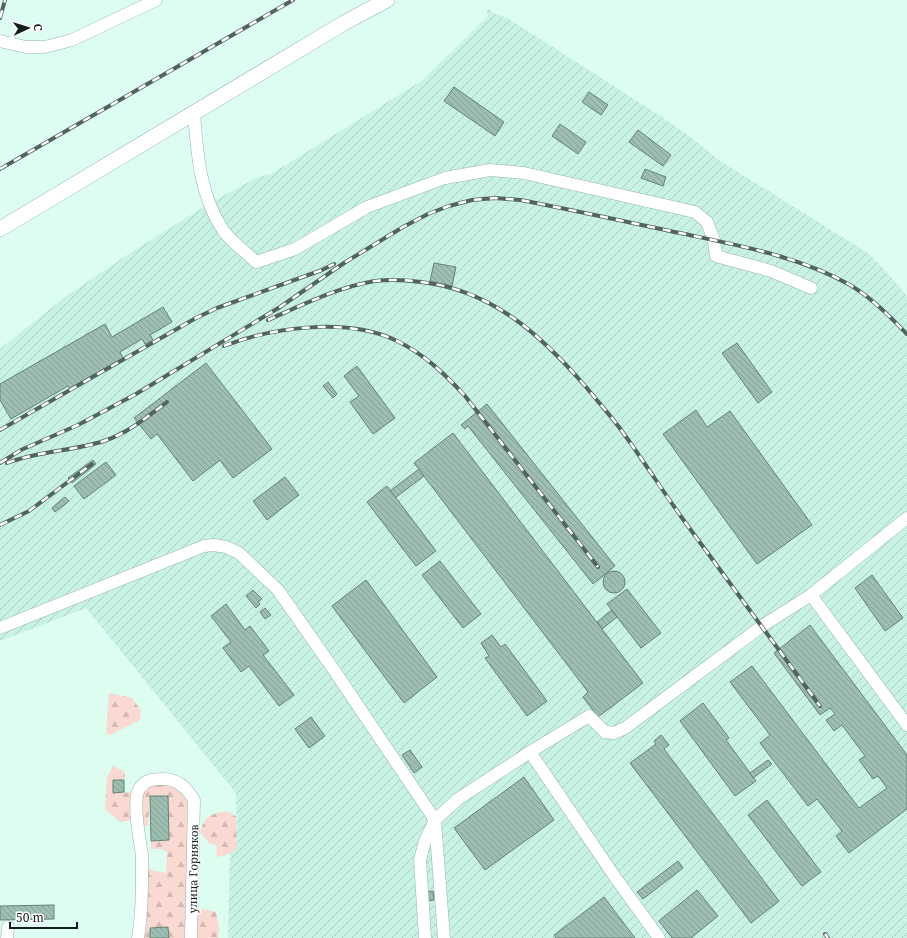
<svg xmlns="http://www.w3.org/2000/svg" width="907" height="938" viewBox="0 0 907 938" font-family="'Noto Serif',serif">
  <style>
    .industrial { fill: url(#industrial-furrows) }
    .forest { fill: url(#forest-firs) }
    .building { fill: url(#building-back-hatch); stroke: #638276 }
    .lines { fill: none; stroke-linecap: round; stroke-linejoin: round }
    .minor-casing { stroke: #96b6aa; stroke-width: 13 }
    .major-casing { stroke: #96b6aa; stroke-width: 16 }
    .minor { stroke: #fff; stroke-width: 12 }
    .major { stroke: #fff; stroke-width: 15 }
    .rail-casing { stroke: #51645d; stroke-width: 4 }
    .rail { stroke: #fff; stroke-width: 2.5; stroke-dasharray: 8; stroke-linecap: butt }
    .labels { text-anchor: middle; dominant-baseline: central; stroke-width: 3; stroke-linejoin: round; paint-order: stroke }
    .street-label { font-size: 11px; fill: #121e1a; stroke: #fff }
  </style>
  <defs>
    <pattern id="industrial-furrows" width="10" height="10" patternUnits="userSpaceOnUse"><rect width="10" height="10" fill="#c8f3e2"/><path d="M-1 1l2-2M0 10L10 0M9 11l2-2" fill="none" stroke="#abd0c1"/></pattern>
    <pattern id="forest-firs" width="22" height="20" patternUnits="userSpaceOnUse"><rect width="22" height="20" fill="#f9d9d1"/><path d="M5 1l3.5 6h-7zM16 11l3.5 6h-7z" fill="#d4bab3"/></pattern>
    <pattern id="building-back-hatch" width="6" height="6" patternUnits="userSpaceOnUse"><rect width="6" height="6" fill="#9ebeb2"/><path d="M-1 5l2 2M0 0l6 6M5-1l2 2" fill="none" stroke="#87a398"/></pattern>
  </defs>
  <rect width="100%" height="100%" fill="#dcfdf0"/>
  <path class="industrial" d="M 489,9 L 492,12 L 509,19 L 662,117 L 688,135 L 720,161 L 868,253 L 884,269 L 907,296 L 907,938 L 228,938 L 230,854 L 237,848 L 236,793 L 86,608 L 0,641 L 0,349 L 65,297 L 130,253 L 215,200 L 258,177 L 271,174 L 423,80 L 489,15 L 486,12 Z"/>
  <g class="forest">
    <path d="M 109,693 L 132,698 L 141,711 L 140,720 L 110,735 L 106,733 Z"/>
    <path d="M 113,766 L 123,771 L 125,775 L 124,780 L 113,780 L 113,793 L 134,792 L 134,820 L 120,822 L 105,809 L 107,778 Z"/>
    <path d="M 151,783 L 172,783 L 192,800 L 189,938 L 169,938 L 168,927 L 150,928 L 150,938 L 144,938 L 147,869 L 166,873 L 167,853 L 162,849 L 151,849 L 151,841 L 169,840 L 168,796 L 150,796 L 148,826 L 144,826 L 142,818 L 143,790 Z"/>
    <path d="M 226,811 L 236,816 L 237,848 L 230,854 L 217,857 L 216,845 L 210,844 L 200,832 C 205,816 211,814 226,811 Z"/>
    <path d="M 202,909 L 216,912 L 219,927 L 218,938 L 194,938 L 194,916 Z"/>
  </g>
  <g class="building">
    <path d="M 454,87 L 504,122 L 495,136 L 444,101 Z"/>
    <path d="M 589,92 L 608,105 L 601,115 L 582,102 Z"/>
    <path d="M 560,124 L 586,142 L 578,154 L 552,136 Z"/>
    <path d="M 638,130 L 671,155 L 663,166 L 629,142 Z"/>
    <path d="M 645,169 L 666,177 L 663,186 L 641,178 Z"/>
    <path d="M 434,263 L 456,267 L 452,286 L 430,281 Z"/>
    <path d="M 163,307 L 172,322 L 150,335 L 153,340 L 145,344 L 142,339 L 120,352 L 123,358 L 70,388 L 68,386 L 11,419 L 0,400 L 0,384 L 105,324 L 112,337 Z"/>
    <path d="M 737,343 L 772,392 L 758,403 L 722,353 Z"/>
    <path d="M 206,363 L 272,449 L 233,478 L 220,460 L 193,481 L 157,434 L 151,439 L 134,418 Z"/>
    <path d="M 357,366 L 395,418 L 373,434 L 350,402 L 359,396 L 344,376 Z"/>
    <path d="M 328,382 L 337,394 L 333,398 L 323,386 Z"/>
    <path d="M 487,404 L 615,566 L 593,584 L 468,426 L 465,429 L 461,425 Z"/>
    <path d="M 696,410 L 707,427 L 730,411 L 812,525 L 757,564 L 663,434 Z"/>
    <path d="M 453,433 L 643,683 L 598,717 L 583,697 L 588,692 L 414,463 Z"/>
    <path d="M 93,460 L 96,464 L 72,483 L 68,478 Z"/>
    <path d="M 106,462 L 116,475 L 84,499 L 74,486 Z"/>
    <path d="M 419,469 L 424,476 L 395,498 L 390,491 Z"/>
    <path d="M 285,477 L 299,495 L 267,520 L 253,501 Z"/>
    <path d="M 387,486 L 436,551 L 416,566 L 367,502 Z"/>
    <path d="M 65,497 L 69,501 L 55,512 L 52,508 Z"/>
    <path d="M 440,561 L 481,614 L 463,628 L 422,575 Z"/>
    <circle cx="614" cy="582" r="11"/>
    <path d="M 872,575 L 903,618 L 885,631 L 855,588 Z"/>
    <path d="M 366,580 L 437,677 L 404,703 L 332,606 Z"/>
    <path d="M 627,589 L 661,633 L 641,648 L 607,604 Z"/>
    <path d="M 253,590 L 262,599 L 258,602 L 260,604 L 256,608 L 246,596 Z"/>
    <path d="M 226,604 L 245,630 L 250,626 L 269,651 L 263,655 L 294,695 L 279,706 L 249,666 L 241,672 L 223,648 L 231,642 L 211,616 Z"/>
    <path d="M 265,608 L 271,615 L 265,619 L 260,612 Z"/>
    <path d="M 612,610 L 617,617 L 602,629 L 597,622 Z"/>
    <path d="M 810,625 L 907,755 L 907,809 L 849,853 L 836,836 L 842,831 L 817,799 L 808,806 L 760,743 L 770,735 L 730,682 L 752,666 L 859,808 L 887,788 L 878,776 L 873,779 L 859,760 L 865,756 L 842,725 L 834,731 L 826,720 L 835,714 L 830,708 L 820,715 L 774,653 Z"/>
    <path d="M 492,635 L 501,647 L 505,644 L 547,701 L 527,716 L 485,658 L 489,656 L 481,643 Z"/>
    <path d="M 703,703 L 729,738 L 726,740 L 756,781 L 735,796 L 680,721 Z"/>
    <path d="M 311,717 L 325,736 L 309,748 L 295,729 Z"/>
    <path d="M 661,735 L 669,745 L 664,749 L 779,901 L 751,923 L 630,763 L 656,744 L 654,741 Z"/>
    <path d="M 410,750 L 422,767 L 414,773 L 402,755 Z"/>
    <path d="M 768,760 L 772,764 L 753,778 L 750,773 Z"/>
    <path d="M 524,777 L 554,820 L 485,870 L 454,828 Z"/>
    <path d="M 113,780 L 124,780 L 124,792 L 113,793 Z"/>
    <path d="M 150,796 L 168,796 L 169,840 L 151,841 Z"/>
    <path d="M 767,800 L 821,872 L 802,886 L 748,815 Z"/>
    <path d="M 678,861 L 683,868 L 643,899 L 637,892 Z"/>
    <path d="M 697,890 L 718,916 L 691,938 L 672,938 L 659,921 Z"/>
    <path d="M 433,891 L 434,900 L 426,901 L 426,892 Z"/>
    <path d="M 604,897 L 635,938 L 556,938 L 554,935 Z"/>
    <path d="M 54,905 L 54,919 L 0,920 L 0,906 Z"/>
    <path d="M 168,927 L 169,938 L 150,938 L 150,928 Z"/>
  </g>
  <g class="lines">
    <g class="minor-casing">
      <g id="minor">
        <path d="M 0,41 L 26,47 L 44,47 L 53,45 L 72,40 L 156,0"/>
        <path d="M 194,113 C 197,153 200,196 223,230 C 230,241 247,253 256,262 L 295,249 L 367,207 L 445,178 L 490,170 L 524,173 L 695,212 L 707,222 L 714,240 L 716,256 L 771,271 L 811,288"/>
        <path d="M 811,595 L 907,725"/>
        <path d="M 0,628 L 204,546 L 214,545 L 226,547 L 239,553 L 278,590 L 336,673 L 435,820 L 425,841 L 420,860 L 425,938"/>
        <path d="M 530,752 L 589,716 L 605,732 L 614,733 L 625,728 L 762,626 L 811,595 L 907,518"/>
        <path d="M 7,938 L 8,927"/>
        <path d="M 138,938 C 141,919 142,900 142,880 C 142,872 142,864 142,856 C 140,840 132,803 139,789 C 144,780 153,779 163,779 C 178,779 187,788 194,800 L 191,938"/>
        <path d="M 444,938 L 435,820 L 458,799 L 530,752 L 615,877 L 659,938"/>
      </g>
    </g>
    <g class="major-casing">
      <path id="major" d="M 0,229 L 344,23 L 387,0"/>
    </g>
    <use href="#minor" class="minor"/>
    <use href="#major" class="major"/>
    <g class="rail-casing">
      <g id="rail">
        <path d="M 0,18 L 5,0"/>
        <path d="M 0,169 L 293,0"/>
        <path d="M 268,320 C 302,305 338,287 375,281 C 390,279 406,280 421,282 C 492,290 541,335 586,387 C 599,403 613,418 624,434 C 645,463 664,493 685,522 C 730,584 775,644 820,706"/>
        <path d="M 224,346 C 273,327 348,317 397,341 C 424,354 445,374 465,396 L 598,567"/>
        <path d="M 0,430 L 196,318 L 217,308 L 322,270 L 334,264"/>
        <path d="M 0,463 L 21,450 L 78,425 L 136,394 L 280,307 L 344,263 L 403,227 L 428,214 L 449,206 L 472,200 L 495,198 L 520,200 C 573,210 627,222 680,233 C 736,245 799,256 850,285 C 872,298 889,316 907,334"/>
        <path d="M 7,463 C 39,451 73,451 104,441 C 128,433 147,417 167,402"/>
        <path d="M 0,525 L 29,511 L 92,464"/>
        <path d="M 825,934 L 828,938"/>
      </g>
    </g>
    <use href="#rail" class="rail"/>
  </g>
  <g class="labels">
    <g class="street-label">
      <text transform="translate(193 869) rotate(-89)">улица Горняков</text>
    </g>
  </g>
  <g transform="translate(28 28) rotate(86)" stroke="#ffffff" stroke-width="3" paint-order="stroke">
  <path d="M0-3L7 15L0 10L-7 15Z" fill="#121e1a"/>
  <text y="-6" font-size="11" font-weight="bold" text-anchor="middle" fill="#121e1a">С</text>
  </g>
  <path d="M10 922v6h67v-6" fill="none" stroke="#121e1a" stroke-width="2"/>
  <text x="16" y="922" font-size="12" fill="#121e1a" stroke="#ffffff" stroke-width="3" paint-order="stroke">50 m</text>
</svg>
